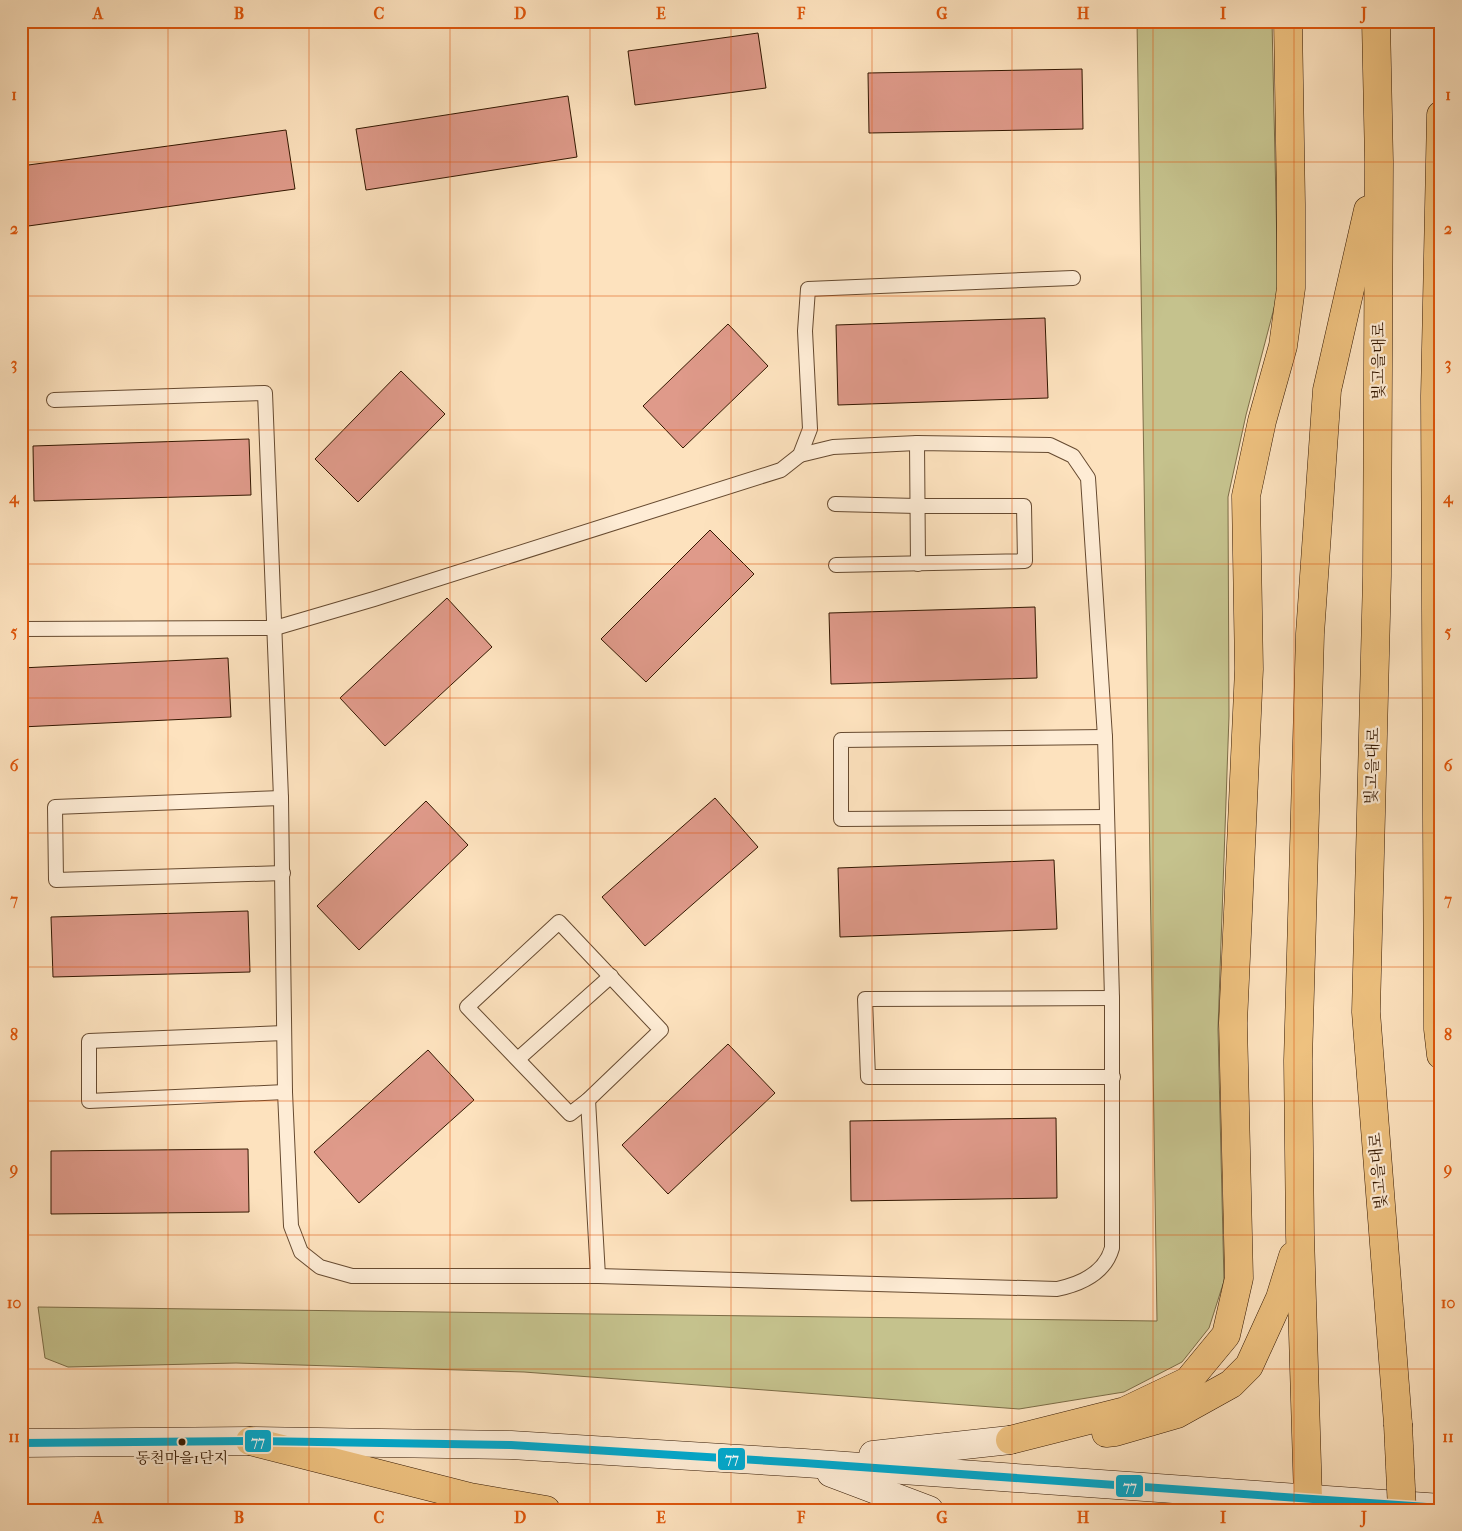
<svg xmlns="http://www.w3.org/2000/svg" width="1462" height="1531" viewBox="0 0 1462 1531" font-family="'IM FELL French Canon','Noto Serif KR',serif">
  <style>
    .green { fill: #c5c28d; stroke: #7c6c46 }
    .building { fill: #df9a8a; stroke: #331700 }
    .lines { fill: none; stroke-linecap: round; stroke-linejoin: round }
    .lane-casing { stroke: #664a30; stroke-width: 16 }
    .secondary-casing { stroke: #331700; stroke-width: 29 }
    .highway-casing { stroke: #331700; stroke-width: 29 }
    .lane { stroke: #feecd5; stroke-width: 14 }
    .secondary { stroke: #feecd5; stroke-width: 28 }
    .highway { stroke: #eec17f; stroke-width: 28 }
    .highway-bridge-casing { stroke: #331700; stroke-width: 29; stroke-linecap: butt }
    .highway-bridge { stroke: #eec17f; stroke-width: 28 }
    .bus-1-casing { stroke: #feecd5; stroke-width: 11 }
    .bus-1 { stroke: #00a9ce; stroke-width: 8 }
    .grid { fill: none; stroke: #df560b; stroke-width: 1; stroke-opacity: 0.55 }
    .bus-dot { fill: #331700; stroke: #feecd5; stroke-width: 2 }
    .labels { text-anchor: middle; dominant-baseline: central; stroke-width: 4.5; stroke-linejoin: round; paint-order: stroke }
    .bus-label { font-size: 15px; fill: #331700; stroke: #feecd5 }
    .street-label { font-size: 16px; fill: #331700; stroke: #feecd5 }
    .line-badge { stroke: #feecd5; stroke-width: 2 }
    .badge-label { font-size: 14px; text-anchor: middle; font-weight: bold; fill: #fff }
    .neatline { fill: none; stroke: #df560b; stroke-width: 2 }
    .grid-label { font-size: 16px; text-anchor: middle; font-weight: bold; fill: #df560b }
  </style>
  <rect width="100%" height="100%" fill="#fde2be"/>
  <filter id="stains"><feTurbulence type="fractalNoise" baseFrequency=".004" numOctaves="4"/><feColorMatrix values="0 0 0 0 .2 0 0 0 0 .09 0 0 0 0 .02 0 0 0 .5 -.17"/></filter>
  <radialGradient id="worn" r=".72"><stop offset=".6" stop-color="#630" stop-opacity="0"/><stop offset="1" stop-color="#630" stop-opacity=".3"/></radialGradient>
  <path class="green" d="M 1137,21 L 1272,21 L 1278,293 L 1246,415 L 1228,497 L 1229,716 L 1218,1029 L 1224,1281 L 1209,1328 L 1182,1362 L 1124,1392 L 1019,1409 L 524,1372 L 236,1363 L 68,1367 L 45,1358 L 38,1307 L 1157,1321 Z"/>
  <g class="building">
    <path d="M 758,33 L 766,88 L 635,105 L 628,51 Z"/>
    <path d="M 1082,69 L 1083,129 L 869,133 L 868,73 Z"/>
    <path d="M 568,96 L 577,157 L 366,190 L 356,129 Z"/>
    <path d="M 286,130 L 295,189 L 21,227 L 21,166 Z"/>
    <path d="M 1045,318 L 1048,398 L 838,405 L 836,325 Z"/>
    <path d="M 728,324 L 768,366 L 683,448 L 643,406 Z"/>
    <path d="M 401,371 L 445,414 L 358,502 L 315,459 Z"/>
    <path d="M 249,439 L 251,495 L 34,501 L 33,446 Z"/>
    <path d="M 710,530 L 754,574 L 646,682 L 601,639 Z"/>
    <path d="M 447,598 L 492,647 L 385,746 L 340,698 Z"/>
    <path d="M 1035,607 L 1037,678 L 831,684 L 829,613 Z"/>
    <path d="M 228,658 L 231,717 L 21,727 L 21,668 Z"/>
    <path d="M 715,798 L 758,847 L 645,946 L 602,897 Z"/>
    <path d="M 426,801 L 468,845 L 359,950 L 317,906 Z"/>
    <path d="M 1054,860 L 1057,929 L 840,937 L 838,868 Z"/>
    <path d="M 248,911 L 250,972 L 53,977 L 51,917 Z"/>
    <path d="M 728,1044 L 775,1093 L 668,1194 L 622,1145 Z"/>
    <path d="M 428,1050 L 474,1100 L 359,1203 L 314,1152 Z"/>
    <path d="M 1056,1118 L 1057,1198 L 851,1201 L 850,1121 Z"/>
    <path d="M 248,1149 L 249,1212 L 51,1214 L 51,1151 Z"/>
  </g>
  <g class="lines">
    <g class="lane-casing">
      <g id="lane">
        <path d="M 54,400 L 265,393 L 281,798 L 285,1092 L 291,1226 L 301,1252 L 320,1267 L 352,1276 L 598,1276 L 1057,1289 C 1081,1284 1105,1273 1112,1248 L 1112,998 L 1105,737 L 1088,478 L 1073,456 L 1050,445 L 917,443 L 833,447 L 800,455"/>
        <path d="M 917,443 L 918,564"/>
        <path d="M 835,504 L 917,506 L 1024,506 L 1025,561 L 836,565"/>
        <path d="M 21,629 L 275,628 L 374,599 L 781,470 L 800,455 L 810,429 L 805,331 L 808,289 L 1073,278"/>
        <path d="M 1105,737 L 841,740 L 841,819 L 1107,817"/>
        <path d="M 281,798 L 55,807 L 56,880 L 283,873"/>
        <path d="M 559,922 L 661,1030 L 588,1100 L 570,1114 L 467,1007 Z"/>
        <path d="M 1112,998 L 865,999 L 868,1077 L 1113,1077"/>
        <path d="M 284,1033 L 89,1041 L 89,1101 L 285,1092"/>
        <path d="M 518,1059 L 611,976"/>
        <path d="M 588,1100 L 598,1276"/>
      </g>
    </g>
    <g class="secondary-casing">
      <g id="secondary">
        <path d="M 21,1443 L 250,1441 L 511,1445 L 804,1463 L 1441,1508"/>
        <path d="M 873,1455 L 1010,1440"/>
        <path d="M 831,1473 L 929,1510"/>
      </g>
    </g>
    <g class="highway-casing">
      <g id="highway">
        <path d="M 1376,21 L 1379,162 L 1377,576 L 1366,1012 L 1398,1424"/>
        <path d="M 1441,115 L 1435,396 L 1438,1029 L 1441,1055"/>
        <path d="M 1106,1433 L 1115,1432 L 1177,1414 L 1231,1384 L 1249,1366 L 1280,1298 L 1293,1256"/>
        <path d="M 1010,1440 L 1125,1411 L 1188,1381 L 1226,1335 L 1239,1278 L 1233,1023 L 1249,669 L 1246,496 L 1262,421 L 1283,346 L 1291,288 L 1291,204 L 1288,21"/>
        <path d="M 250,1441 L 470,1497 L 546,1510"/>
        <path d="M 1308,1498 L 1300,1235 L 1298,1061 L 1310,634 L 1327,390 L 1368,210"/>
      </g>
    </g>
    <use href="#lane" class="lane"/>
    <use href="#secondary" class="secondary"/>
    <use href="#highway" class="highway"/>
    <g class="highway-bridge-casing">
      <path id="highway-bridge" d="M 1398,1424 L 1402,1510"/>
    </g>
    <use href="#highway-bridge" class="highway-bridge"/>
    <g class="bus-1-casing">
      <path id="bus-1" d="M 21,1443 L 250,1441 L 511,1445 L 804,1463 L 1441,1508"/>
    </g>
    <use href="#bus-1" class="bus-1"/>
  </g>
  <path class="grid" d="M 168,21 L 168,1510M 309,21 L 309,1510M 450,21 L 450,1510M 590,21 L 590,1510M 731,21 L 731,1510M 872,21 L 872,1510M 1012,21 L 1012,1510M 1153,21 L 1153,1510M 1294,21 L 1294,1510M 21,162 L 1441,162M 21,296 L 1441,296M 21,430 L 1441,430M 21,564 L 1441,564M 21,698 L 1441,698M 21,833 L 1441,833M 21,967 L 1441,967M 21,1101 L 1441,1101M 21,1235 L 1441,1235M 21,1369 L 1441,1369"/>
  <circle class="bus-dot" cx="182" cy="1442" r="4.5"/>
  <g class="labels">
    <g class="bus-label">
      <text x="182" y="1458">동천마을1단지</text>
    </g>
    <g class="street-label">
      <text transform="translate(1378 361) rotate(-90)">빛고을대로</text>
      <text transform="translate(1372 766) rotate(-88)">빛고을대로</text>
      <text transform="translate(1378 1171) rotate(-95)">빛고을대로</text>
    </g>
  </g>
  <g class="line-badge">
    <rect x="244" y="1429" width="28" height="24" rx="5" fill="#00a9ce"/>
    <rect x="717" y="1447" width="29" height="24" rx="5" fill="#00a9ce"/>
    <rect x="1115" y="1474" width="29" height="24" rx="5" fill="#00a9ce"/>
  </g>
  <g class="badge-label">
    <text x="258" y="1446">77</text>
    <text x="732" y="1463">77</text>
    <text x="1130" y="1491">77</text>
  </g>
  <rect width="1462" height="1531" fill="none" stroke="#fde2be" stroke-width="55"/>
  <rect x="28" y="28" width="1406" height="1476" class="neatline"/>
  <g class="grid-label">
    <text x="98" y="19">A</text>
    <text x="239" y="19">B</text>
    <text x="379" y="19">C</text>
    <text x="520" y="19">D</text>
    <text x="661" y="19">E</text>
    <text x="801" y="19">F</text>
    <text x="942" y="19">G</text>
    <text x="1083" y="19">H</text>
    <text x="1223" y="19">I</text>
    <text x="1364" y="19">J</text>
    <text x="14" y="100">1</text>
    <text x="1448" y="100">1</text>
    <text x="14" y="234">2</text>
    <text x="1448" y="234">2</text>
    <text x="14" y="369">3</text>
    <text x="1448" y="369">3</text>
    <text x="14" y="503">4</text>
    <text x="1448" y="503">4</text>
    <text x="14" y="637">5</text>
    <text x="1448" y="637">5</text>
    <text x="14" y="771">6</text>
    <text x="1448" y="771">6</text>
    <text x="14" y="905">7</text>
    <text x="1448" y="905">7</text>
    <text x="14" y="1040">8</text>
    <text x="1448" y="1040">8</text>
    <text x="14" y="1174">9</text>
    <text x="1448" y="1174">9</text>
    <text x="14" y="1308">10</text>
    <text x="1448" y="1308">10</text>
    <text x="14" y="1442">11</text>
    <text x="1448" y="1442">11</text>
    <text x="98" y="1523">A</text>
    <text x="239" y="1523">B</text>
    <text x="379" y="1523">C</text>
    <text x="520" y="1523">D</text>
    <text x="661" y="1523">E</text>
    <text x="801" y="1523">F</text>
    <text x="942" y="1523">G</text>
    <text x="1083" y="1523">H</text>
    <text x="1223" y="1523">I</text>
    <text x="1364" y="1523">J</text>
  </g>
  <rect width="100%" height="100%" filter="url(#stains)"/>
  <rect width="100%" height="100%" fill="url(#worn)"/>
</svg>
